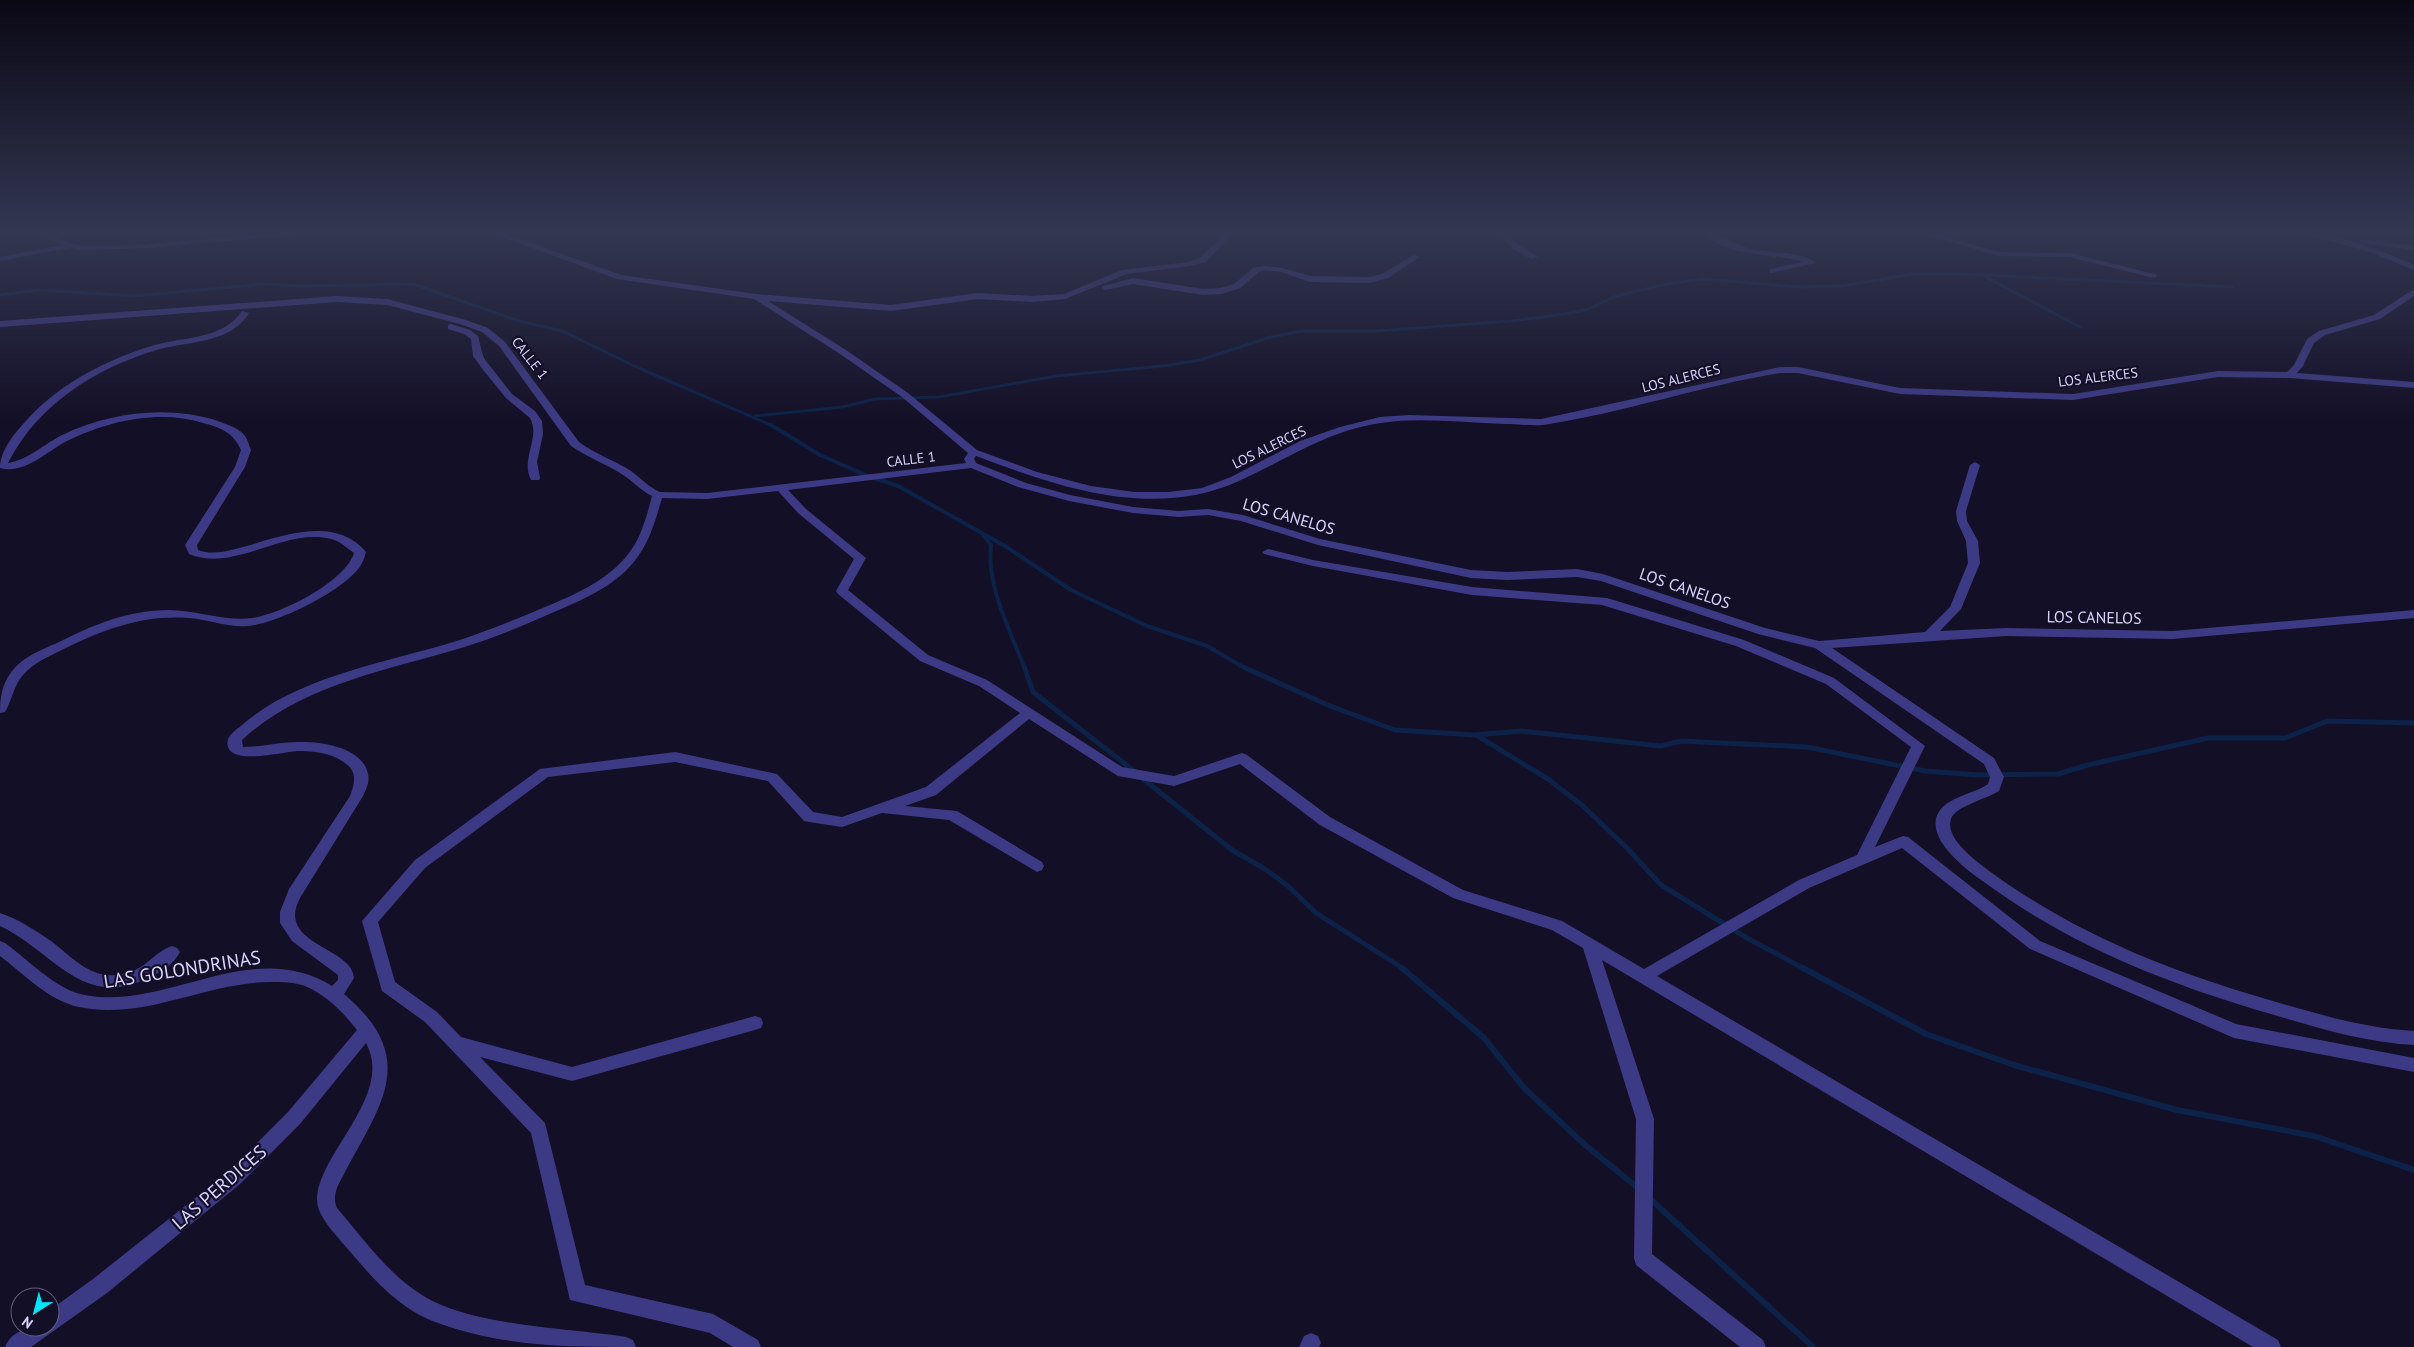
<svg xmlns="http://www.w3.org/2000/svg" width="2414" height="1347" viewBox="0 0 2414 1347" font-family="'PT Sans',sans-serif">
  <style>
    .lines { fill: none; stroke-linecap: round; stroke-linejoin: round }
    .stream-far3 { stroke: #0c2248; stroke-width: 3 }
    .stream-far2 { stroke: #0c2248; stroke-width: 4 }
    .stream-far1 { stroke: #0c2248; stroke-width: 5 }
    .stream { stroke: #0c2248; stroke-width: 6 }
    .minor { fill: #3d3a85; fill-rule: evenodd }
    .labels { text-anchor: middle; dominant-baseline: central; stroke-width: 4.5; stroke-linejoin: round; paint-order: stroke }
    .far-street-label { font-size: 14px; fill: #d9d4ff; stroke: #130f26 }
    .street-label { font-size: 16px; fill: #d9d4ff; stroke: #130f26 }
    .near-street-label { font-size: 19px; fill: #d9d4ff; stroke: #130f26 }
  </style>
  <rect width="100%" height="100%" fill="#130f26"/>
  <g class="lines">
    <g class="stream-far3">
      <path d="M 1986,277 L 2080,327"/>
      <path d="M 0,295 L 39,290 L 135,296 L 263,284 L 303,286 L 413,284 L 519,321 L 562,331 L 641,369 L 773,426"/>
      <path d="M 755,416 L 842,407 L 875,399 L 939,397 L 1056,376 L 1163,366 L 1200,360 L 1271,337 L 1303,331 L 1376,331 L 1511,321 L 1565,314 L 1589,309 L 1616,296 L 1667,284 L 1703,279 L 1799,287 L 1842,286 L 1913,274 L 1958,274 L 2232,287"/>
    </g>
    <g class="stream-far2">
      <path d="M 771,425 L 820,455 L 868,476 L 898,486 L 1005,546 L 1071,590 L 1147,626 L 1207,646 L 1243,667"/>
      <path d="M 984,536 L 991,545 C 986,585 1010,630 1024,667"/>
    </g>
    <g class="stream-far1">
      <path d="M 1024,666 L 1033,692 L 1134,771"/>
      <path d="M 1241,666 L 1330,706 L 1395,730 L 1475,735 L 1521,731 L 1661,746 L 1681,741 L 1807,747 L 1925,771 L 1979,775 L 2058,774 L 2088,765 L 2208,738 L 2285,738 L 2327,721 L 2414,723"/>
      <path d="M 1476,735 L 1548,779 L 1583,806 L 1627,848 L 1661,885 L 1747,938 L 1805,969"/>
      <path d="M 1142,778 L 1232,850 L 1265,869 L 1288,886 L 1316,913 L 1404,969"/>
    </g>
    <g class="stream">
      <path d="M 1402,968 L 1484,1038 L 1524,1088 L 1584,1144 L 1638,1188"/>
      <path d="M 1803,968 L 1926,1034 L 2014,1065 L 2177,1110 L 2314,1136 L 2414,1170"/>
      <path d="M 1650,1199 L 1813,1347"/>
    </g>
    <g class="minor">
      <path d="M 37,233 C 54,233 67,245 84,246 C 157,248 229,233 301,233 L 297,235 L 149,248 L 83,250 L 70,248 L 0,261 L 0,257 L 61,245 Z"/>
      <path d="M 491,233 L 503,233 L 621,275 L 756,294 L 891,305 L 978,293 L 1032,296 L 1064,294 L 1122,270 L 1189,262 L 1200,258 L 1225,233 L 1234,233 L 1206,262 L 1190,266 L 1127,274 L 1065,299 L 1032,302 L 978,299 L 891,311 L 768,301 L 846,350 L 908,393 L 977,450 L 1037,472 L 1091,486 L 1134,492 L 1168,492 L 1202,488 L 1231,477 L 1300,441 L 1340,427 L 1380,417 L 1409,415 L 1541,419 L 1780,367 L 1798,367 L 1900,388 L 2073,394 L 2218,371 L 2287,372 L 2294,365 L 2307,339 L 2319,331 L 2374,315 L 2414,289 L 2414,296 L 2380,319 L 2325,335 L 2314,343 L 2303,366 L 2297,373 L 2414,382 L 2414,388 L 2290,378 L 2218,377 L 2073,400 L 1900,394 L 1798,373 L 1780,373 C 1700,386 1623,413 1543,425 C 1531,426 1518,424 1506,424 C 1465,423 1421,417 1381,423 C 1328,430 1286,460 1239,481 C 1153,520 1058,487 976,456 L 974,459 L 976,463 L 1026,483 L 1070,495 L 1133,507 L 1179,511 L 1208,509 L 1243,515 L 1320,539 L 1471,570 L 1507,572 L 1577,569 L 1603,574 L 1765,628 L 1819,641 L 1925,632 L 1950,607 L 1968,563 L 1966,541 L 1957,521 L 1956,511 L 1970,465 L 1975,462 L 1980,465 L 1966,511 L 1967,521 L 1978,541 L 1980,563 L 1961,609 L 1940,631 L 2006,628 L 2173,631 L 2414,610 L 2414,618 L 2173,639 L 2006,636 L 1832,648 L 1994,758 L 2004,777 L 1999,791 C 1988,798 1954,807 1951,819 C 1944,839 1979,863 1992,873 C 2079,936 2172,972 2273,1001 C 2320,1015 2365,1028 2414,1031 L 2414,1045 C 2364,1042 2318,1028 2271,1014 C 2168,984 2071,946 1984,882 C 1967,870 1931,843 1936,819 C 1941,797 1973,795 1988,784 L 1990,777 L 1984,764 L 1815,648 L 1758,634 L 1601,581 L 1577,577 L 1507,580 L 1471,578 L 1318,545 L 1241,521 L 1208,515 L 1179,517 L 1133,513 L 1069,501 L 1018,487 L 971,468 L 788,490 L 806,509 L 866,558 L 848,590 L 928,655 L 987,680 L 1122,767 L 1174,776 L 1242,753 L 1247,755 L 1330,817 L 1463,890 L 1562,921 L 1644,969 L 1799,880 L 1857,855 L 1911,747 L 1826,684 L 1736,646 L 1602,605 L 1472,595 L 1313,566 L 1264,554 L 1262,552 L 1268,549 L 1313,560 L 1472,587 L 1607,598 L 1744,640 L 1834,678 L 1925,746 L 1875,847 L 1903,836 L 1908,837 L 2040,941 L 2236,1024 L 2414,1058 L 2414,1072 L 2234,1038 L 2030,949 L 1902,848 L 1809,888 L 1657,976 L 2278,1340 L 2281,1347 L 2253,1347 L 1602,960 L 1654,1119 L 1652,1254 L 1763,1340 L 1766,1347 L 1740,1347 L 1636,1265 L 1634,1258 L 1636,1119 L 1583,948 L 1552,930 L 1453,898 L 1320,825 L 1240,764 L 1174,786 L 1118,776 L 1029,719 L 936,795 L 905,806 L 957,811 L 1042,862 L 1044,866 L 1042,870 L 1037,872 L 949,820 L 882,813 L 842,827 L 809,822 L 804,821 L 768,781 L 675,762 L 548,777 L 425,868 L 378,922 L 395,982 L 437,1012 L 461,1037 L 572,1067 L 755,1016 L 761,1018 L 763,1023 L 761,1028 L 755,1030 L 572,1081 L 480,1057 L 545,1123 L 585,1285 L 713,1314 L 758,1340 L 761,1347 L 733,1347 L 710,1333 L 570,1300 L 531,1133 L 425,1022 L 382,991 L 362,921 L 415,860 L 540,769 L 675,752 L 777,774 L 813,812 L 842,817 L 926,787 L 1020,713 L 979,686 L 920,661 L 838,594 L 836,591 L 854,559 L 798,513 L 778,491 L 707,499 L 662,498 C 655,522 649,544 633,563 C 613,587 582,600 554,612 C 523,626 491,639 458,649 C 383,671 300,686 242,740 L 243,747 C 262,747 280,742 298,742 C 320,741 363,747 368,774 C 370,782 366,789 363,796 L 300,898 C 275,945 353,947 354,978 L 344,994 C 421,1059 380,1105 343,1176 C 337,1186 332,1197 337,1208 C 363,1238 388,1274 422,1295 C 470,1326 568,1328 626,1337 L 633,1340 L 636,1347 C 573,1347 517,1347 456,1329 C 440,1324 422,1318 408,1308 C 383,1291 365,1269 346,1247 C 335,1233 315,1215 317,1196 C 322,1150 394,1094 366,1043 L 300,1124 L 240,1184 L 107,1293 L 31,1347 L 5,1347 C 13,1328 32,1327 50,1327 L 50,1310 L 93,1279 L 228,1172 L 288,1112 L 357,1030 C 343,1012 326,995 305,986 C 294,982 282,982 271,982 C 206,982 144,1021 79,1007 C 49,1001 24,974 0,956 L 0,941 L 5,943 C 26,958 55,988 80,994 C 164,1014 250,935 332,986 L 338,980 L 338,975 L 292,941 L 280,923 L 280,912 L 289,889 L 350,796 C 356,780 357,770 342,761 C 330,753 313,751 299,751 C 284,751 221,769 228,739 C 230,734 237,729 241,726 C 294,678 383,663 450,643 C 483,633 514,620 545,607 C 574,595 604,582 625,558 C 641,540 646,518 652,496 C 641,491 634,482 623,475 C 607,464 588,458 571,446 L 499,346 L 482,332 L 460,324 L 387,305 L 337,302 L 0,327 L 0,321 L 337,296 L 387,299 L 466,320 L 488,328 L 505,342 L 579,442 C 595,454 614,460 631,471 C 641,478 648,487 660,492 L 707,493 L 966,463 L 964,459 L 968,453 L 902,397 L 840,354 L 754,299 L 617,279 Z"/>
      <path d="M 1498,233 L 1507,233 L 1519,245 L 1538,257 L 1531,259 L 1513,249 Z"/>
      <path d="M 1703,233 C 1718,233 1738,246 1755,250 C 1772,253 1804,252 1816,263 L 1770,273 L 1770,269 L 1804,262 C 1771,252 1730,259 1703,233 Z"/>
      <path d="M 1920,233 L 1933,233 L 1999,252 L 2070,253 L 2158,275 L 2154,278 L 2070,257 L 1999,256 Z"/>
      <path d="M 2301,233 C 2340,233 2379,250 2414,265 L 2414,270 L 2370,252 Z"/>
      <path d="M 2359,239 L 2414,246 L 2414,250 L 2362,243 L 2358,241 Z"/>
      <path d="M 1413,255 L 1420,257 L 1388,278 L 1369,283 L 1310,282 L 1281,272 L 1265,270 L 1259,272 L 1240,288 L 1222,294 L 1203,295 L 1133,284 L 1105,290 L 1101,287 L 1133,278 L 1203,289 L 1221,288 L 1234,284 L 1253,268 L 1265,266 L 1282,268 L 1311,276 L 1369,277 L 1382,274 Z"/>
      <path d="M 242,311 L 249,313 C 231,343 191,341 160,349 C 97,367 38,404 8,463 C 28,460 44,444 62,435 C 111,412 167,405 218,421 C 226,424 241,429 245,436 C 248,440 249,446 251,450 L 245,467 L 197,545 L 198,550 C 214,556 231,550 247,546 C 284,535 336,516 366,552 C 365,555 364,560 362,563 C 349,589 276,624 248,626 C 228,628 208,619 188,618 C 142,615 105,629 64,649 C 50,656 34,662 23,675 C 14,685 12,700 5,712 L 0,713 C 0,697 2,684 12,671 C 24,656 41,650 57,643 C 93,625 128,610 169,610 C 195,610 228,622 252,618 C 281,614 345,582 354,553 C 347,548 340,541 331,539 C 283,527 236,573 189,554 L 185,545 L 235,467 L 241,450 C 233,432 221,428 203,423 C 160,409 108,421 69,440 C 48,450 25,475 0,468 C 0,451 14,434 25,422 C 51,392 86,371 123,356 C 136,351 149,346 163,343 C 190,337 225,337 242,311 Z"/>
      <path d="M 451,324 L 470,330 L 478,336 L 483,356 L 486,361 L 512,394 L 535,411 L 542,421 L 543,434 L 537,462 L 540,478 L 539,480 L 531,480 C 520,459 541,438 530,418 L 506,398 L 484,371 L 473,356 L 471,339 L 464,334 L 448,329 L 448,325 Z"/>
      <path d="M 0,913 C 18,919 35,930 51,941 C 77,961 95,985 133,971 C 148,965 158,950 172,946 L 177,948 L 180,952 C 174,964 160,973 148,978 C 83,1011 52,950 0,926 Z"/>
      <path d="M 1311,1333 L 1318,1336 L 1321,1343 L 1319,1347 L 1299,1347 L 1304,1336 Z"/>
    </g>
  </g>
  <linearGradient id="sky" x2="0" y2="1"><stop stop-color="#0a0815"/><stop offset="0.55" stop-color="#333752"/><stop offset="1" stop-color="#333752" stop-opacity="0"/></linearGradient>
  <rect width="2414" height="422" fill="url(#sky)"/>
  <g class="labels">
    <g class="far-street-label">
      <text transform="translate(530 358) rotate(52)">CALLE 1</text>
      <text transform="translate(2098 377) rotate(-7)">LOS ALERCES</text>
      <text transform="translate(1681 378) rotate(-14)">LOS ALERCES</text>
      <text transform="translate(1269 447) rotate(-26)">LOS ALERCES</text>
      <text transform="translate(911 459) rotate(-7)">CALLE 1</text>
    </g>
    <g class="street-label">
      <text transform="translate(1289 516) rotate(16)">LOS CANELOS</text>
      <text transform="translate(1685 588) rotate(19)">LOS CANELOS</text>
      <text transform="translate(2094 617) rotate(1)">LOS CANELOS</text>
    </g>
    <g class="near-street-label">
      <text transform="translate(182 969) rotate(-9)">LAS GOLONDRINAS</text>
      <text transform="translate(219 1187) rotate(-41)">LAS PERDICES</text>
    </g>
  </g>
  <g transform="translate(35 1312) rotate(216)"><circle r="24" fill="#130f26" stroke="#625e7d"/>
  <path d="M0-4L9 19L0 12L-9 19Z" fill="#00e5ff"/>
  <text y="-8" font-size="14" font-weight="bold" text-anchor="middle" fill="#d9d4ff">N</text>
  </g>
</svg>
